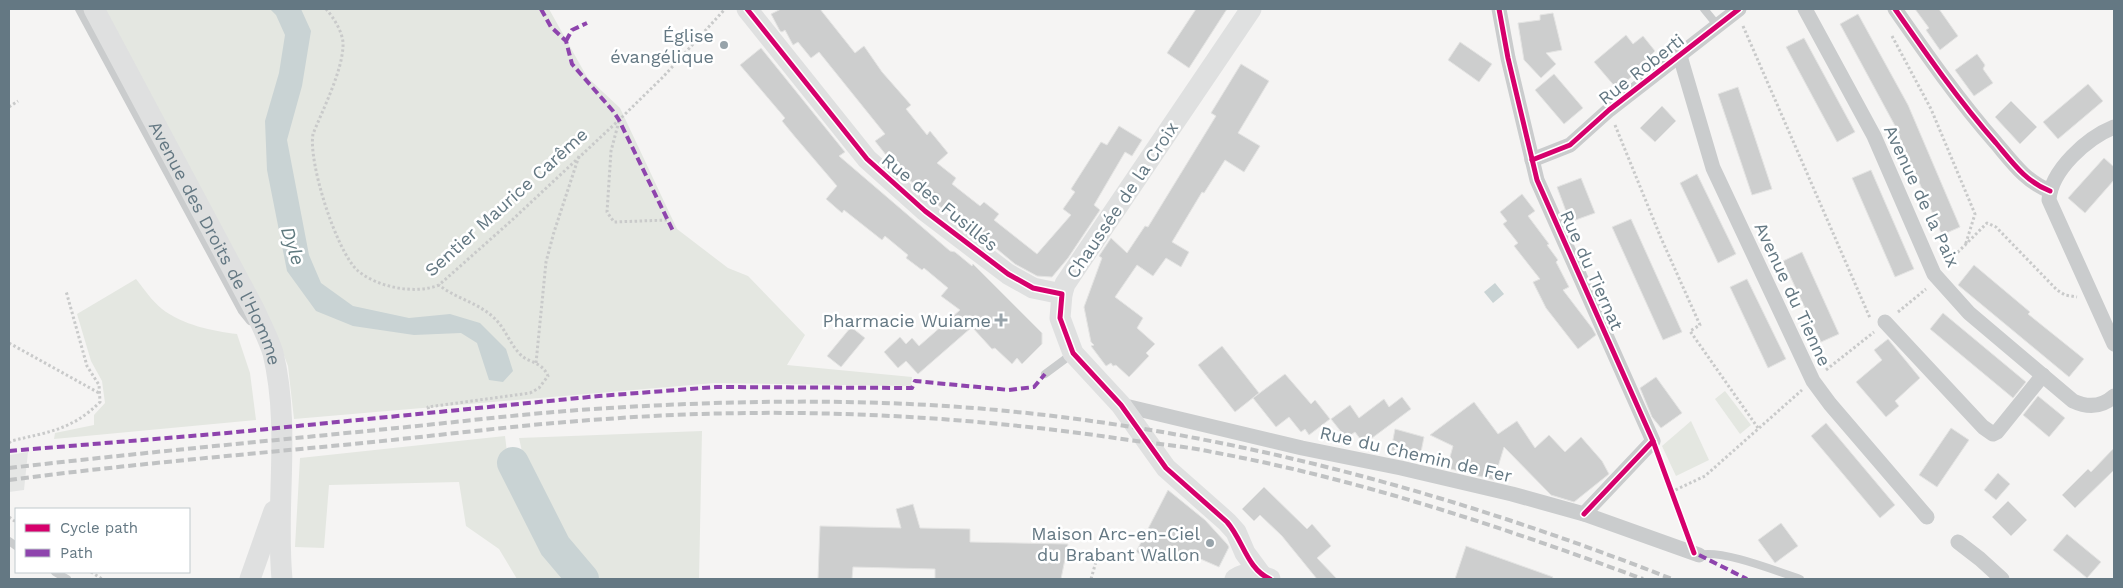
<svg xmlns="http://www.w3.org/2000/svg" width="2123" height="588" viewBox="0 0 2123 588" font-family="'Work Sans',sans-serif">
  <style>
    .built { fill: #e5e6e5 }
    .green { fill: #e4e7e1 }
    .water { fill: #c9d3d4 }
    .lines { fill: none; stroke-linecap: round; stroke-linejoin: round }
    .river { stroke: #c9d3d4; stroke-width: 32 }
    .building { fill: #cdcece; stroke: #e4e4e3 }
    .path { stroke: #c9caca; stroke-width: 3; stroke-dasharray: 2.5 2.5; stroke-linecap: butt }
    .lane { stroke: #cacccd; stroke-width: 8 }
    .street { stroke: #cacccd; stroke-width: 15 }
    .secondary { stroke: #dfe0e0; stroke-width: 21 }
    .rail { stroke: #c0c2c3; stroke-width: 4; stroke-dasharray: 8 4; stroke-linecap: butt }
    .quiet { stroke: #8e44ad; stroke-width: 4; stroke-dasharray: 8 4; stroke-linecap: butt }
    .cycleway-casing { stroke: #fff; stroke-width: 8 }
    .cycleway { stroke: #d6006c; stroke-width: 5 }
    .poi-dot { fill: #97a3aa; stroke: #fff; stroke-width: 2 }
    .labels { text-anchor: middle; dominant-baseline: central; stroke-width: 5; stroke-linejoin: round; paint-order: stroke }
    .poi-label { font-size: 18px; fill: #647883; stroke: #fff; text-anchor: end }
    .street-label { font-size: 18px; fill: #647883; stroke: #fff }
    .water-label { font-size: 19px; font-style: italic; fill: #607b80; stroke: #fff }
  </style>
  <rect width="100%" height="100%" fill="#f5f4f3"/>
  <path class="built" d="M 28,452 L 24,490 L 9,492 L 9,455 Z"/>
  <g class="green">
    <path d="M 104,9 L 549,9 L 587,77 L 620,108 L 677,229 L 728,268 L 748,276 L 805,335 L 787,365 L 912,377 L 911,386 L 715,383 L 294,419 L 288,366 L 271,322 Z"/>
    <path d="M 136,279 C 144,289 152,301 162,309 C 183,325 212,331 237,334 L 250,373 L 256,420 L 54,439 L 55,433 L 94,425 L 94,415 L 105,403 L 102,381 L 91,361 L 77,314 Z"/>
    <path d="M 1725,391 L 1751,425 L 1740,434 L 1715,399 Z"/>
    <path d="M 1691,421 L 1709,460 L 1676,476 L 1662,446 Z"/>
    <path d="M 702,431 L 699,579 L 596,579 L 553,529 L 527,474 L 519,438 Z"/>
    <path d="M 505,436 L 509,468 L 551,550 L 575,579 L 517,579 L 499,549 L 466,526 L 459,482 L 329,485 L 324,548 L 295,547 L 300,458 Z"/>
  </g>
  <g class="water">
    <path d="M 270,9 L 301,9 L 311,31 L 302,86 L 287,140 L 309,255 L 321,283 L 353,306 L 409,318 L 450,314 L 480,323 L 506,349 L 513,371 L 503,382 L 489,380 L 477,343 L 461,333 L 414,335 L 353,326 L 316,311 L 287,271 L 267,170 L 265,121 L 279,73 L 285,35 L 276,15 Z"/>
    <path d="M 1495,283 L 1504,294 L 1493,303 L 1484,292 Z"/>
  </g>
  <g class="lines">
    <path class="river" d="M 513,463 L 555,546 L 583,579"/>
  </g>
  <g class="building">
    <path d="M 781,9 L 820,9 L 855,53 L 864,46 L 882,72 L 911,105 L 906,109 L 927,135 L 930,131 L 948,153 L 937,163 L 956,178 L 952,184 L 980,206 L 984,202 L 999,214 L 994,220 L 1037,254 L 1071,215 L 1063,209 L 1075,192 L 1071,189 L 1101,142 L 1107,145 L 1119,126 L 1142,140 L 1132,156 L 1125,152 L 1094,205 L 1100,210 L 1068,258 L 1052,277 L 1037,276 L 1015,264 L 950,210 L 948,213 L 933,201 L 897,169 L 875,141 L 885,134 L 819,52 L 811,58 L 798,42 L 793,45 L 785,30 L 782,32 L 780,31 L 771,14 Z"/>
    <path d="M 1196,9 L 1227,9 L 1189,68 L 1167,53 Z"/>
    <path d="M 1915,9 L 1939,9 L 1958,36 L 1940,50 L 1926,30 L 1929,28 Z"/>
    <path d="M 1553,13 L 1562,50 L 1546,53 L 1556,64 L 1541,78 L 1524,60 L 1518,23 L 1540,20 L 1540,15 Z"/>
    <path d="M 1858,14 L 1908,105 L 1960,227 L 1942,235 L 1899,136 L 1900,135 L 1840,24 Z"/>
    <path d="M 1626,35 L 1633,44 L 1643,36 L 1655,51 L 1649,57 L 1651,60 L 1617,89 L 1594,62 Z"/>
    <path d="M 1804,38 L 1855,132 L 1837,142 L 1786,47 Z"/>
    <path d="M 1460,42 L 1492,64 L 1479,82 L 1448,60 Z"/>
    <path d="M 761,48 L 845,152 L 839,156 L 950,251 L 955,252 L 972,266 L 973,264 L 1042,333 L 1042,344 L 1022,364 L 1017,358 L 1012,364 L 995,348 L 992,349 L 972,327 L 918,374 L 906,361 L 898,368 L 884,352 L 900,337 L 906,344 L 912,338 L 919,346 L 960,310 L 941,296 L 948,288 L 924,268 L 922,270 L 906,258 L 908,255 L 885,236 L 882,240 L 844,210 L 842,213 L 826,199 L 837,186 L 796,138 L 782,121 L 785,118 L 740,65 Z"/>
    <path d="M 1977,54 L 1985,65 L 1983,69 L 1993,83 L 1974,96 L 1955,70 Z"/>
    <path d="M 1241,64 L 1269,81 L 1238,133 L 1260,146 L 1244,172 L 1225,160 L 1204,193 L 1202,192 L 1172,242 L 1189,252 L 1181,267 L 1166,258 L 1153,276 L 1137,265 L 1115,297 L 1143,318 L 1137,328 L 1155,344 L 1146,353 L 1149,356 L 1129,377 L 1116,365 L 1113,366 L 1111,363 L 1106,366 L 1091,346 L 1094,345 L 1091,342 L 1084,307 L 1102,258 L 1099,256 L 1111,238 L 1127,253 L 1145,226 L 1148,227 L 1216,116 L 1211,113 Z"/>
    <path d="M 1554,74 L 1583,108 L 1564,124 L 1535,90 Z"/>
    <path d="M 2088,84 L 2103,101 L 2058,139 L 2043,122 Z"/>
    <path d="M 1738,87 L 1772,189 L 1752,195 L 1718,94 Z"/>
    <path d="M 2011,101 L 2037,127 L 2020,144 L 1995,117 Z"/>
    <path d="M 1662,106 L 1676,121 L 1655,142 L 1640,128 Z"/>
    <path d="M 2104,158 L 2114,167 L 2114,180 L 2085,213 L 2068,198 Z"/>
    <path d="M 1871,170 L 1914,269 L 1895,277 L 1852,178 Z"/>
    <path d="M 1697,174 L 1736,254 L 1718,263 L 1680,183 Z"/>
    <path d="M 1581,178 L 1595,213 L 1570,222 L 1557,187 Z"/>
    <path d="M 1522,194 L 1535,211 L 1528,216 L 1549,244 L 1547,245 L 1558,260 L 1556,262 L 1569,287 L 1563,290 L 1592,328 L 1596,335 L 1578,349 L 1546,308 L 1533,282 L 1540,279 L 1514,246 L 1518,243 L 1503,224 L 1507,221 L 1500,212 Z"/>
    <path d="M 1631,219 L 1682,332 L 1663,340 L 1612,227 Z"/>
    <path d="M 1802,252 L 1839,334 L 1821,342 L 1783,261 Z"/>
    <path d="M 1974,265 L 2030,312 L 2028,314 L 2084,359 L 2069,377 L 1958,285 Z"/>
    <path d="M 1747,279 L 1786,359 L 1768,368 L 1730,287 Z"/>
    <path d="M 1943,313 L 2026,382 L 2013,398 L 1930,329 Z"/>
    <path d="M 851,327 L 865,338 L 841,367 L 827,356 Z"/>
    <path d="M 1888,339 L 1920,378 L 1895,401 L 1899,406 L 1886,417 L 1856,382 L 1882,360 L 1874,350 Z"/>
    <path d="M 1222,346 L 1259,393 L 1235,412 L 1198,365 Z"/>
    <path d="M 1285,374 L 1311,404 L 1315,400 L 1330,419 L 1309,435 L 1305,429 L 1301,432 L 1289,417 L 1276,427 L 1253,398 Z"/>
    <path d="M 1656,377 L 1682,413 L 1661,428 L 1652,417 L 1640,388 Z"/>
    <path d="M 2038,396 L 2065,418 L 2049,437 L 2023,415 Z"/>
    <path d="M 1402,397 L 1411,409 L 1364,444 L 1355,432 L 1346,438 L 1331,419 L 1350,405 L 1359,418 L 1384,399 L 1389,407 Z"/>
    <path d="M 1474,402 L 1498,434 L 1517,421 L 1535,448 L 1549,435 L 1565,452 L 1581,437 L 1602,461 L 1609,474 L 1574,502 L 1551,495 L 1504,447 L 1494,480 L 1447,468 L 1453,446 L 1430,435 Z"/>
    <path d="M 1826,423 L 1895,505 L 1880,518 L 1811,436 Z"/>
    <path d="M 1951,428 L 1969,440 L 1937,487 L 1919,475 Z"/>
    <path d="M 1395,429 L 1424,437 L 1420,457 L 1391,450 Z"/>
    <path d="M 2114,448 L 2114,470 L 2075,508 L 2062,495 L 2088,469 L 2091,472 Z"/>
    <path d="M 1998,473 L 2010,484 L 1996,500 L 1984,490 Z"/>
    <path d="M 1264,487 L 1307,529 L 1312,524 L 1331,546 L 1317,558 L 1337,579 L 1317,579 L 1282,536 L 1260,515 L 1254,521 L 1242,509 Z"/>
    <path d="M 1168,490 L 1205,520 L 1227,544 L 1229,547 L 1219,567 L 1189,554 L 1185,563 L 1163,552 L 1158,563 L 1136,552 Z"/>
    <path d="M 2008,501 L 2027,520 L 2011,536 L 1992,517 Z"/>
    <path d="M 913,504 L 920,528 L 970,529 L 970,542 L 1068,544 L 1061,579 L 935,579 L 935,569 L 853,567 L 852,579 L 818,579 L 820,526 L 901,528 L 896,509 Z"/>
    <path d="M 1781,523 L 1798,546 L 1775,563 L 1758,540 Z"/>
    <path d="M 2067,534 L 2101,562 L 2087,578 L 2053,550 Z"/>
    <path d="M 1466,546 L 1553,577 L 1552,579 L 1455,579 Z"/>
  </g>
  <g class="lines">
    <g class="path">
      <path d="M 326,9 C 334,18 344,34 343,46 C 342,72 323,109 313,134 C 308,162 336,250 357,270 C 376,287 415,295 439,285 L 511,221 L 619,120 L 663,77 L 725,9"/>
      <path d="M 1743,26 L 1870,318"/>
      <path d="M 1892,36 L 1931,109 L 1975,214 L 1965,246"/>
      <path d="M 9,107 L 18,101"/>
      <path d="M 619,121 L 611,151 L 607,212 L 614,222 L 667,220"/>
      <path d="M 1615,125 L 1661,238 L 1700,325 L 1690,331 L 1758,428"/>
      <path d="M 1947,263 L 1987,223 L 1996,227 L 2057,290 L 2065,295 L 2077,297"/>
      <path d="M 1898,312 L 1926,289"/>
      <path d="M 9,343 L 99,393"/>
      <path d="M 536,363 L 546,262 L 554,232 L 579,156"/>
      <path d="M 1826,370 L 1874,332"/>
      <path d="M 430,414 L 428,407 L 530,393 L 539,388 L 548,376 C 541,360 528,364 519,353 C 508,341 505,327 492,316 C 476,302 455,298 439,285"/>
      <path d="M 9,443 L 11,441 C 48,432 72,430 100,402 L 99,385 L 87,366 L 66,291"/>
      <path d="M 1659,458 L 1687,534"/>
      <path d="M 1671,492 L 1705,476 L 1802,390"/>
      <path d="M 9,517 L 16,522"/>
      <path d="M 91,572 L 102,579"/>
      <path d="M 1091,579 L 1099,551"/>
    </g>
    <g class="lane">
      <path d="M 79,9 L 242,311 L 250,321"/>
      <path d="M 1704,9 L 1718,26"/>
      <path d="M 1045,374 L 1072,354"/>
      <path d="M 9,541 L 16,546"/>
      <path d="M 1699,555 C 1721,549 1776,571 1800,579"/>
      <path d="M 55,572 L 67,579"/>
    </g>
    <g class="street">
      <path d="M 1499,9 L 1508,58 L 1537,180 L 1653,441 L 1584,514"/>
      <path d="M 1805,9 L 1874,136 L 1934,274 L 1969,313 L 2073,401 C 2088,408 2102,407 2114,396"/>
      <path d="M 1895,9 C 1927,55 1959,101 1996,143 C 2012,162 2026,182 2050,191"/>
      <path d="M 1680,56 L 1713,168 L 1813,381 L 1830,404 L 1927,517"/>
      <path d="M 2114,127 C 2087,138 2051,170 2049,200 L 2114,344"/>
      <path d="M 1532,160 L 1570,145 L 1609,110 L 1739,9"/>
      <path d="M 1885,322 L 1983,427 L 1993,434 L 1997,432 L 2043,375"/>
      <path d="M 1121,405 L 1302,448 L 1401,468 L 1512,494 L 1584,514 L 1699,555"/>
      <path d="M 1958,542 L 1980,559 L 2002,579"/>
    </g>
    <g class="secondary">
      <path id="s1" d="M 94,9 L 253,307 C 260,322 268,337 273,353 C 291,428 275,504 282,579"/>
      <path d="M 747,9 L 867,159 L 925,211 L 1008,274 L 1033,288 L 1062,294"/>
      <path d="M 1251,9 L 1065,284 L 1062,294 L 1060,318 L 1073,353 L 1121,405 L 1166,468 L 1227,522 L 1236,532 L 1245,553 L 1262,576"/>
      <path d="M 250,579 L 274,511"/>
      <path d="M 1235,579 C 1247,571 1258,574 1270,579"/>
    </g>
    <g class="rail">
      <path d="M 9,468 C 138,453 268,441 397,428 C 468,421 538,412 609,408 C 741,400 875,398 1007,411 C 1236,433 1458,495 1672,579"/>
      <path d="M 9,480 C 130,464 252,454 373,442 C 451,434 528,424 606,419 C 780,406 956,414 1129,440 C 1157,444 1184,446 1212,452 C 1359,479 1502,527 1643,579"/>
    </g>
    <g class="quiet">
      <path d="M 541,9 L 551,27 L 566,41 L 572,64 L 613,111 L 619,120 L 674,233"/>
      <path d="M 566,41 L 572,30 L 587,23"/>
      <path d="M 9,451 L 227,433 L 599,396 L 716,387 L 912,388 L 915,381 L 1009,390 L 1034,387 L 1045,374"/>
      <path d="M 1699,555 L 1747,579"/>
    </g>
    <g class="cycleway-casing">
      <g id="cycleway">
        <path d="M 747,9 L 867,159 L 925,211 L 1008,274 L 1033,288 L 1062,294 L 1060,318 L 1073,353 L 1121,405 L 1166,468 L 1227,522 C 1243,540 1247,569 1270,579"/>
        <path d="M 1499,9 L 1508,58 L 1537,180 L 1653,441 L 1584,514"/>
        <path d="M 1895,9 C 1927,55 1959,101 1996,143 C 2012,162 2026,182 2050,191"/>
        <path d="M 1532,160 L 1570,145 L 1609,110 L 1739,9"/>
        <path d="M 1653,441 L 1694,553"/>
      </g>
    </g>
    <use href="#cycleway" class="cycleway"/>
  </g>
  <g class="poi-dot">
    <circle cx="724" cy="45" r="5"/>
    <path d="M998.5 312.5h5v5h5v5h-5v5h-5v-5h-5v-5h5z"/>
    <circle cx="1210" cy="543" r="5"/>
  </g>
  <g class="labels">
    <g class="poi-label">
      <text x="714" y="35">Église<tspan x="714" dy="21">évangélique</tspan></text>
      <text x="991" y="320">Pharmacie Wuiame</text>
      <text x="1200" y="533">Maison Arc-en-Ciel<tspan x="1200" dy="21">du Brabant Wallon</tspan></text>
    </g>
    <g class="street-label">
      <text transform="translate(1641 69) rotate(-38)">Rue Roberti</text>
      <text transform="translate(1922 196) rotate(65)">Avenue de la Paix</text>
      <text transform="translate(1122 200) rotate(-56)">Chaussée de la Croix</text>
      <text transform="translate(506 202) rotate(-42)">Sentier Maurice Carême</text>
      <text transform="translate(940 202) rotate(39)">Rue des Fusillés</text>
      <text stroke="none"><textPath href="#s1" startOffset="264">Avenue des Droits de l'Homme</textPath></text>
      <text transform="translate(1592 270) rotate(66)">Rue du Tiernat</text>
      <text transform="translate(1793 294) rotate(65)">Avenue du Tienne</text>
      <text transform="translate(1416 454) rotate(13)">Rue du Chemin de Fer</text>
    </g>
    <g class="water-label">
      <text transform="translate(293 246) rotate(72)">Dyle</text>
    </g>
  </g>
  <rect width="2123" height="588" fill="none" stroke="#647883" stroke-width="20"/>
  <rect x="15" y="508" width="175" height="65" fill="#ffffff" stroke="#c1c9cd"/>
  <rect x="25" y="524" width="25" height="8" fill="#d6006c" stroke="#c1c9cd"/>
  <text x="60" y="533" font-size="15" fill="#647883">Cycle path</text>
  <rect x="25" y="549" width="25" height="8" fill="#8e44ad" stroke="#c1c9cd"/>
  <text x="60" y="558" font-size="15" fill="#647883">Path</text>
</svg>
